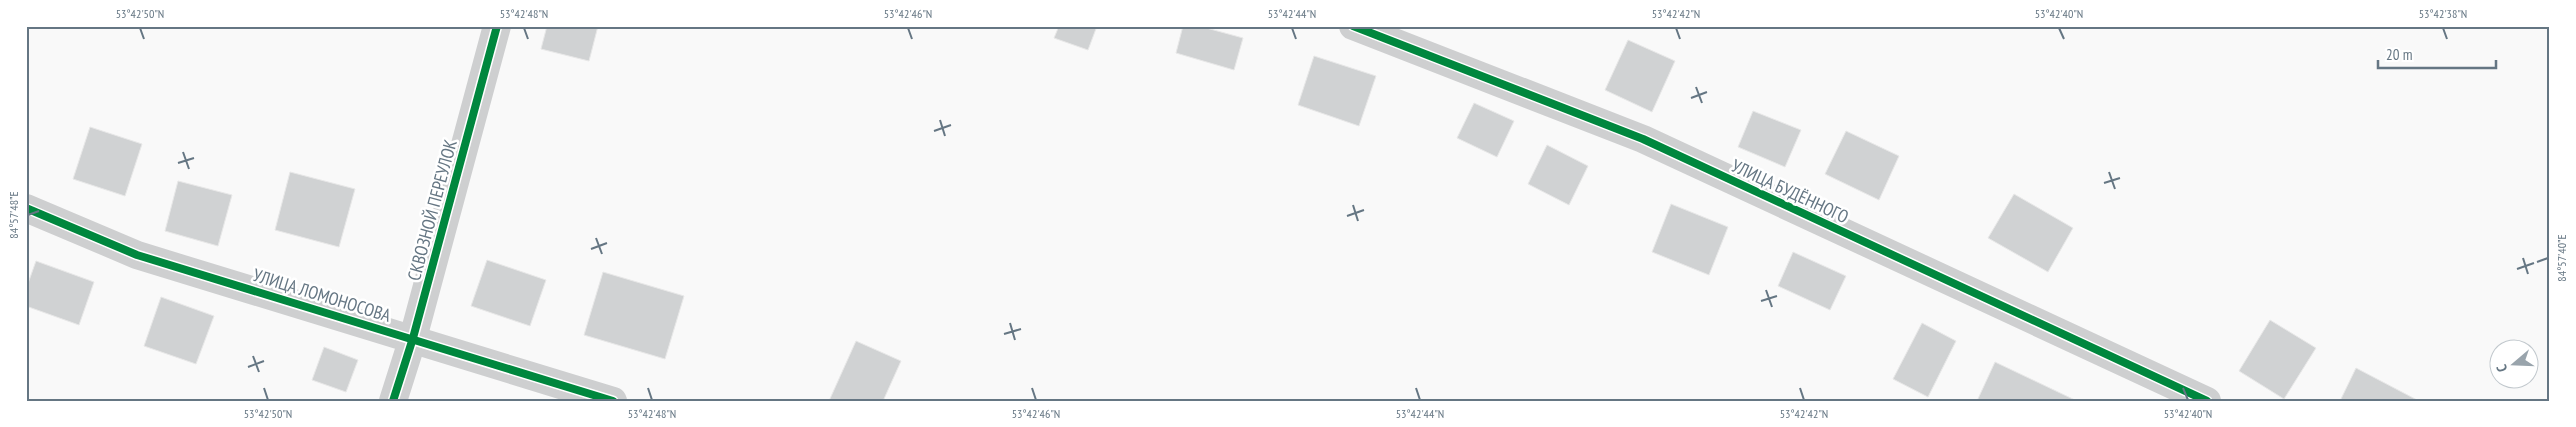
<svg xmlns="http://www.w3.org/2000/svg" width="2576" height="427" viewBox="0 0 2576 427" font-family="'PT Sans Narrow',sans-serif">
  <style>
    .building { fill: #d0d2d3; stroke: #e8e8e8 }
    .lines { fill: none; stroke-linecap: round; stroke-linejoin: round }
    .minor { stroke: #cecfd0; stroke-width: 28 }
    .cycleway-casing { stroke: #fff; stroke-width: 11 }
    .cycleway { stroke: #00873e; stroke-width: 8 }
    .ticks { fill: none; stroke: #657683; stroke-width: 2 }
    .labels { text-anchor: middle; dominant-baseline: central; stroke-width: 5; stroke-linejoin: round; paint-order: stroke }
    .street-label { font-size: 18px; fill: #657683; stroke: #fff }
    .neatline { fill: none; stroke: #657683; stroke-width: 2 }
    .ticks-label { font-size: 12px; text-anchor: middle; fill: #657683 }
  </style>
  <rect width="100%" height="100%" fill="#f9f9f9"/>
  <g class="building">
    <path d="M 547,26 L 598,26 L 589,61 L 541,49 Z"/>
    <path d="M 1059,26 L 1097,26 L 1088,50 L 1054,38 Z"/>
    <path d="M 1183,26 L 1199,26 L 1243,38 L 1234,70 L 1176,53 Z"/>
    <path d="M 1628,40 L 1675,61 L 1652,112 L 1605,90 Z"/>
    <path d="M 1314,56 L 1376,76 L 1359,126 L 1298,105 Z"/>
    <path d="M 1474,103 L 1514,121 L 1497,157 L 1457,138 Z"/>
    <path d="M 1753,111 L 1801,130 L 1785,167 L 1738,147 Z"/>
    <path d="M 90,127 L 142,144 L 125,196 L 73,179 Z"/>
    <path d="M 1846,131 L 1899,156 L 1879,200 L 1825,174 Z"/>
    <path d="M 1547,145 L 1588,166 L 1569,205 L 1528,184 Z"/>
    <path d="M 290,172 L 355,189 L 339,247 L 275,230 Z"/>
    <path d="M 178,181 L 232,195 L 218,246 L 165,231 Z"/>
    <path d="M 2014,194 L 2073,228 L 2048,272 L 1988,238 Z"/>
    <path d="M 1671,204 L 1728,227 L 1709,275 L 1652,252 Z"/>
    <path d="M 1793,252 L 1846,276 L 1830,310 L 1778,286 Z"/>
    <path d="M 487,260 L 546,280 L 530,326 L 471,306 Z"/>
    <path d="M 36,261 L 94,282 L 79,325 L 26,306 L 26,289 Z"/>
    <path d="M 603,272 L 684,296 L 665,359 L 584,335 Z"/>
    <path d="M 161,297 L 214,316 L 196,364 L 144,346 Z"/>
    <path d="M 2270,320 L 2316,348 L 2284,399 L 2239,371 Z"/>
    <path d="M 1922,323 L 1956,341 L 1928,397 L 1893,379 Z"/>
    <path d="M 856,341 L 901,361 L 883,401 L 829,401 Z"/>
    <path d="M 324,347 L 358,360 L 346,392 L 312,380 Z"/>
    <path d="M 1995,362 L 2077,401 L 1977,401 Z"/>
    <path d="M 2356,368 L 2419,401 L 2340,401 Z"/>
  </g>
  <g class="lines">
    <g class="minor">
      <path d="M 1353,26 L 1643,139 L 2207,401"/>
      <path d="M 26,208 L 137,255 L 613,401"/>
      <path d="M 393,401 L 413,338 L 497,26"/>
    </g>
    <g class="cycleway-casing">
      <g id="cycleway">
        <path d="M 1353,26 L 1643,139 L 2207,401"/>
        <path d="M 26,208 L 137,255 L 613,401"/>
        <path d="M 393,401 L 413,338 L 497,26"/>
      </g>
    </g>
    <use href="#cycleway" class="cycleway"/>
  </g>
  <path class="ticks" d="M 140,28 L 144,39M 524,28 L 528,39M 908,28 L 912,39M 1292,28 L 1296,39M 1676,28 L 1680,39M 2059,28 L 2064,39M 2443,28 L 2447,39M 1696,87 L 1702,103M 1691,98 L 1707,92M 940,120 L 945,136M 934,131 L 951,125M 183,152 L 189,169M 178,163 L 194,158M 2109,172 L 2115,189M 2104,183 L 2120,178M 1353,205 L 1358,221M 28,215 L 39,211M 1347,216 L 1364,210M 596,238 L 602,254M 591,249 L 607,243M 2523,258 L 2528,274M 2537,262 L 2548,258M 2517,269 L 2534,263M 1766,290 L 1772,307M 1761,301 L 1777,296M 1010,323 L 1015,340M 1004,334 L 1021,329M 253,356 L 259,372M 248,367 L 264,361M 264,388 L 268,400M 648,388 L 652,400M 1032,388 L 1036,400M 1416,388 L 1420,400M 1800,388 L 1804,400M 2183,388 L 2188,400"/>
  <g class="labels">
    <g class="street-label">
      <text transform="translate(1790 191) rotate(25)">УЛИЦА БУДЁННОГО</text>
      <text transform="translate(432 210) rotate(-75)">СКВОЗНОЙ ПЕРЕУЛОК</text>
      <text transform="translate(322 295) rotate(17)">УЛИЦА ЛОМОНОСОВА</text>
    </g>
  </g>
  <rect width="2576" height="427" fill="none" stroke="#ffffff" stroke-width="55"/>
  <g transform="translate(2514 364) rotate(251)"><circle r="24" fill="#ffffff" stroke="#c1c8cd"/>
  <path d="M0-4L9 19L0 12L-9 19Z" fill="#99a4ac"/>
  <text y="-8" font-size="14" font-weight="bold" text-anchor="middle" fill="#657683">С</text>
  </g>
  <path d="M2378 60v8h118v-8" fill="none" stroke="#657683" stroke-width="2.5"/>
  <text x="2386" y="60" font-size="15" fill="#657683" stroke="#ffffff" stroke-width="4" paint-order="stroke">20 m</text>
  <rect x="28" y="28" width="2520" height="372" class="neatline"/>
  <g class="ticks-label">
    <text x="140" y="18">53°42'50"N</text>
    <text x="524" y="18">53°42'48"N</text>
    <text x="908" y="18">53°42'46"N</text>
    <text x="1292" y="18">53°42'44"N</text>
    <text x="1676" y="18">53°42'42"N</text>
    <text x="2059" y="18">53°42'40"N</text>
    <text x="2443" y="18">53°42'38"N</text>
    <text transform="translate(14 215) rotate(-90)" y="4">84°57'48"E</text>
    <text transform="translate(2562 258) rotate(-90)" y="4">84°57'40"E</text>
    <text x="268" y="418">53°42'50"N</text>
    <text x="652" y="418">53°42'48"N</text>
    <text x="1036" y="418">53°42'46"N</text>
    <text x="1420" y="418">53°42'44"N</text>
    <text x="1804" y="418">53°42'42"N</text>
    <text x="2188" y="418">53°42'40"N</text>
  </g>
</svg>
